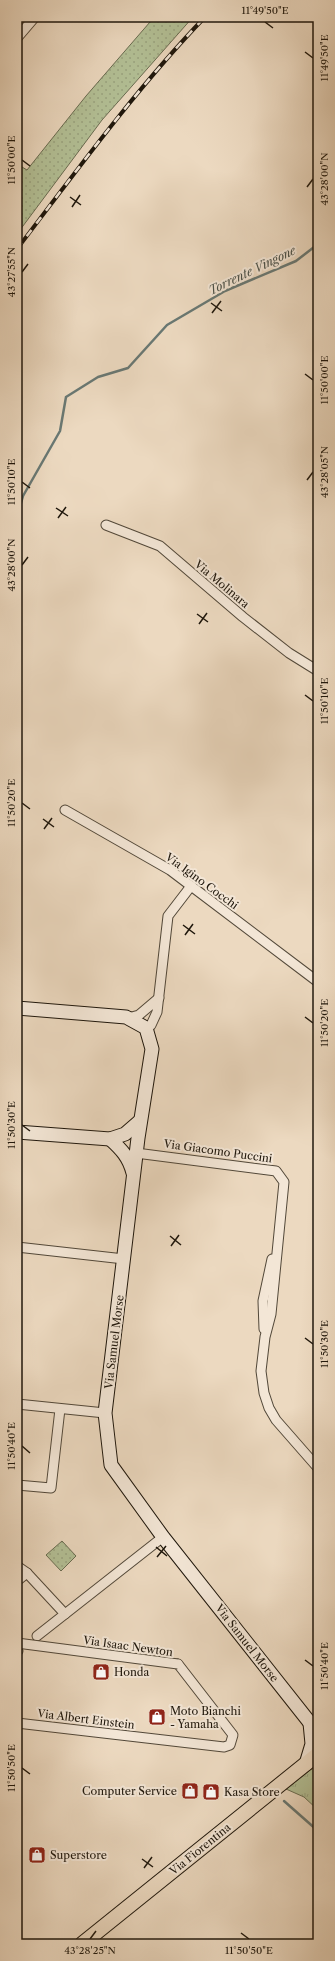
<svg xmlns="http://www.w3.org/2000/svg" width="335" height="1961" viewBox="0 0 335 1961" font-family="'Libre Caslon Text',serif">
  <style>
    .grass { fill: url(#grass-dots); stroke: #696c51 }
    .park { fill: url(#park-tufts); stroke: #696c51 }
    .lines { fill: none; stroke-linecap: round; stroke-linejoin: round }
    .stream { stroke: #697873; stroke-width: 2.5 }
    .street-casing { stroke: #524839; stroke-width: 11 }
    .secondary-casing { stroke: #1f170c; stroke-width: 15 }
    .primary-casing { stroke: #1f170c; stroke-width: 16 }
    .street { stroke: #f3e6d6; stroke-width: 9 }
    .secondary { stroke: #f3e6d6; stroke-width: 13 }
    .primary { stroke: #ecd9c0; stroke-width: 14 }
    .rail-casing { stroke: #1f170c; stroke-width: 4 }
    .rail { stroke: #f3e6d6; stroke-width: 2.5; stroke-dasharray: 8; stroke-linecap: butt }
    .street-bridge-casing { stroke: #524839; stroke-width: 11; stroke-linecap: butt }
    .street-bridge { stroke: #f3e6d6; stroke-width: 9 }
    .ticks { fill: none; stroke: #1f170c; stroke-width: 1.5 }
    .labels { text-anchor: middle; dominant-baseline: central; stroke-width: 4; stroke-linejoin: round; paint-order: stroke }
    .street-label { font-size: 11px; fill: #1f170c; stroke: #f3e6d6 }
    .poi-label { font-size: 11px; fill: #1f170c; stroke: #f3e6d6; text-anchor: start }
    .water-label { font-size: 12px; font-style: italic; fill: #4a5048; stroke: #f3e6d6 }
    .neatline { fill: none; stroke: #1f170c; stroke-width: 1.5 }
    .ticks-label { font-size: 10px; text-anchor: middle; fill: #1f170c }
  </style>
  <defs>
    <pattern id="grass-dots" width="8" height="8" patternUnits="userSpaceOnUse"><rect width="8" height="8" fill="#b3c096"/><path d="M2 2h.1M6 6h.1" fill="none" stroke="#9aa480" stroke-width="1.8" stroke-linecap="round"/></pattern>
    <pattern id="park-tufts" width="24" height="20" patternUnits="userSpaceOnUse"><rect width="24" height="20" fill="#b3c096"/><path d="M3 7l-1-3M5 7V3M7 7l1-3M15 17l-1-3M17 17v-4M19 17l1-3" fill="none" stroke="#9aa480"/></pattern>
  </defs>
  <rect width="100%" height="100%" fill="#ecd9c0"/>
  <filter id="stains"><feTurbulence type="fractalNoise" baseFrequency=".005" numOctaves="4"/><feColorMatrix values="0 0 0 0 .2 0 0 0 0 .09 0 0 0 0 .02 0 0 0 .5 -.17"/></filter>
  <radialGradient id="worn" r=".72"><stop offset=".6" stop-color="#630" stop-opacity="0"/><stop offset="1" stop-color="#630" stop-opacity=".3"/></radialGradient>
  <g class="grass">
    <path d="M 145,17 L 193,17 L 102,120 L 17,234 L 17,164 L 27,170 L 86,96 L 150,22 Z"/>
    <path d="M 62,1541 L 76,1556 L 61,1571 L 46,1555 Z"/>
  </g>
  <path class="park" d="M 314,1767 L 318,1767 L 318,1810 L 304,1797 L 286,1789 Z"/>
  <g class="lines">
    <g class="stream">
      <path d="M 17,517 L 23,496 L 60,431 L 66,397 L 98,377 L 128,368 L 167,325 L 225,291 L 296,261 L 318,244"/>
      <path d="M 284,1801 L 318,1831"/>
    </g>
    <g class="street-casing">
      <g id="street">
        <path d="M 17,38 L 35,17"/>
        <path d="M 106,525 L 160,546 L 243,617 L 289,653 L 318,671"/>
        <path d="M 65,810 L 170,870 L 318,982"/>
        <path d="M 128,1018 L 139,1015 L 159,998"/>
        <path d="M 146,1030 L 151,1025 L 157,1012 L 168,916 L 191,886"/>
        <path d="M 136,1153 L 276,1171 L 284,1182 L 271,1314 L 265,1337 L 261,1371 L 264,1393 L 269,1408 L 276,1420 L 318,1468"/>
        <path d="M 17,1247 L 124,1259"/>
        <path d="M 264,1329 L 263,1301 L 272,1259"/>
        <path d="M 17,1404 L 105,1413"/>
        <path d="M 17,1485 L 51,1488 L 60,1409"/>
        <path d="M 17,1566 L 27,1573 L 65,1614"/>
        <path d="M 17,1581 L 27,1573"/>
        <path d="M 37,1636 L 163,1537"/>
        <path d="M 17,1652 L 18,1651"/>
        <path d="M 17,1723 L 224,1747 L 230,1745 L 233,1735 L 178,1664"/>
      </g>
    </g>
    <g class="secondary-casing">
      <g id="secondary">
        <path d="M 17,1008 L 126,1017 L 146,1028 L 152,1049 L 138,1138 L 105,1413 L 111,1465 L 163,1537 L 318,1733"/>
        <path d="M 17,1132 L 110,1139 L 125,1134 L 140,1121"/>
        <path d="M 110,1139 C 121,1149 129,1157 133,1173"/>
        <path d="M 306,1764 L 312,1744 L 310,1723"/>
      </g>
    </g>
    <g class="primary-casing">
      <path id="primary" d="M 82,1944 L 318,1754"/>
    </g>
    <use href="#street" class="street"/>
    <use href="#secondary" class="secondary"/>
    <use href="#primary" class="primary"/>
    <g class="rail-casing">
      <path id="rail" d="M 17,249 C 77,170 136,89 205,17"/>
    </g>
    <use href="#rail" class="rail"/>
    <g class="street-bridge-casing">
      <path id="street-bridge" d="M 17,1643 L 178,1664"/>
    </g>
    <use href="#street-bridge" class="street-bridge"/>
  </g>
  <path class="ticks" d="M 265,22 L 273,28M 305,52 L 313,58M 22,160 L 30,166M 307,187 L 313,179M 70,197 L 81,205M 72,207 L 80,195M 22,272 L 28,264M 211,303 L 222,311M 212,313 L 221,301M 305,374 L 313,380M 307,480 L 313,472M 22,482 L 30,488M 56,508 L 68,516M 58,518 L 66,507M 22,565 L 28,557M 197,614 L 208,622M 199,624 L 207,613M 305,695 L 313,701M 22,803 L 30,809M 43,819 L 54,827M 44,829 L 52,818M 183,925 L 195,934M 185,935 L 193,924M 305,1017 L 313,1023M 22,1125 L 30,1131M 170,1236 L 181,1245M 171,1246 L 179,1235M 305,1338 L 313,1344M 22,1446 L 30,1453M 156,1547 L 167,1556M 157,1557 L 166,1546M 305,1660 L 313,1666M 22,1768 L 30,1774M 142,1859 L 153,1867M 144,1868 L 152,1857M 241,1933 L 249,1939M 90,1939 L 96,1931"/>
  <defs>
    <g id="shop-square" transform="scale(0.9)"><rect x="-9" y="-9" width="18" height="18" rx="4" fill="#8f2418" stroke="#f3e6d6"/><path d="M-5-2.5h2.3a2.7 3.5 0 0 1 5.4 0H5L5.5 6h-11ZM-1.5-2.5h3a1.5 2.3 0 0 0-3 0Z" fill="#fff"/></g>
  </defs>
  <g fill-rule="evenodd">
    <use href="#shop-square" x="101" y="1672"/>
    <use href="#shop-square" x="157" y="1717"/>
    <use href="#shop-square" x="190" y="1791"/>
    <use href="#shop-square" x="211" y="1792"/>
    <use href="#shop-square" x="37" y="1855"/>
  </g>
  <g class="labels">
    <g class="street-label">
      <text transform="translate(222 584) rotate(40)">Via Molinara</text>
      <text transform="translate(202 881) rotate(36)">Via Igino Cocchi</text>
      <text transform="translate(218 1151) rotate(8)">Via Giacomo Puccini</text>
      <text transform="translate(114 1342) rotate(-83)">Via Samuel Morse</text>
      <text transform="translate(247 1643) rotate(52)">Via Samuel Morse</text>
      <text transform="translate(128 1646) rotate(8)">Via Isaac Newton</text>
      <text transform="translate(86 1719) rotate(7)">Via Albert Einstein</text>
      <text transform="translate(200 1849) rotate(-39)">Via Fiorentina</text>
    </g>
    <g class="poi-label">
      <text x="114" y="1672">Honda</text>
      <text x="170" y="1711">Moto Bianchi<tspan x="170" dy="13">- Yamaha</tspan></text>
      <text x="177" y="1791" text-anchor="end">Computer Service</text>
      <text x="224" y="1792">Kasa Store</text>
      <text x="50" y="1855">Superstore</text>
    </g>
    <g class="water-label">
      <text transform="translate(252 270) rotate(-26)">Torrente Vingone</text>
    </g>
  </g>
  <rect width="335" height="1961" fill="none" stroke="#ecd9c0" stroke-width="44"/>
  <rect x="22" y="22" width="291" height="1917" class="neatline"/>
  <g class="ticks-label">
    <text x="265" y="14">11°49'50"E</text>
    <text transform="translate(324 58) rotate(-90)" y="4">11°49'50"E</text>
    <text transform="translate(11 160) rotate(-90)" y="4">11°50'00"E</text>
    <text transform="translate(324 179) rotate(-90)" y="4">43°28'00"N</text>
    <text transform="translate(11 272) rotate(-90)" y="4">43°27'55"N</text>
    <text transform="translate(324 380) rotate(-90)" y="4">11°50'00"E</text>
    <text transform="translate(324 472) rotate(-90)" y="4">43°28'05"N</text>
    <text transform="translate(11 482) rotate(-90)" y="4">11°50'10"E</text>
    <text transform="translate(11 565) rotate(-90)" y="4">43°28'00"N</text>
    <text transform="translate(324 701) rotate(-90)" y="4">11°50'10"E</text>
    <text transform="translate(11 803) rotate(-90)" y="4">11°50'20"E</text>
    <text transform="translate(324 1023) rotate(-90)" y="4">11°50'20"E</text>
    <text transform="translate(11 1125) rotate(-90)" y="4">11°50'30"E</text>
    <text transform="translate(324 1344) rotate(-90)" y="4">11°50'30"E</text>
    <text transform="translate(11 1446) rotate(-90)" y="4">11°50'40"E</text>
    <text transform="translate(324 1666) rotate(-90)" y="4">11°50'40"E</text>
    <text transform="translate(11 1768) rotate(-90)" y="4">11°50'50"E</text>
    <text x="90" y="1954">43°28'25"N</text>
    <text x="249" y="1954">11°50'50"E</text>
  </g>
  <rect width="100%" height="100%" filter="url(#stains)"/>
  <rect width="100%" height="100%" fill="url(#worn)"/>
</svg>
